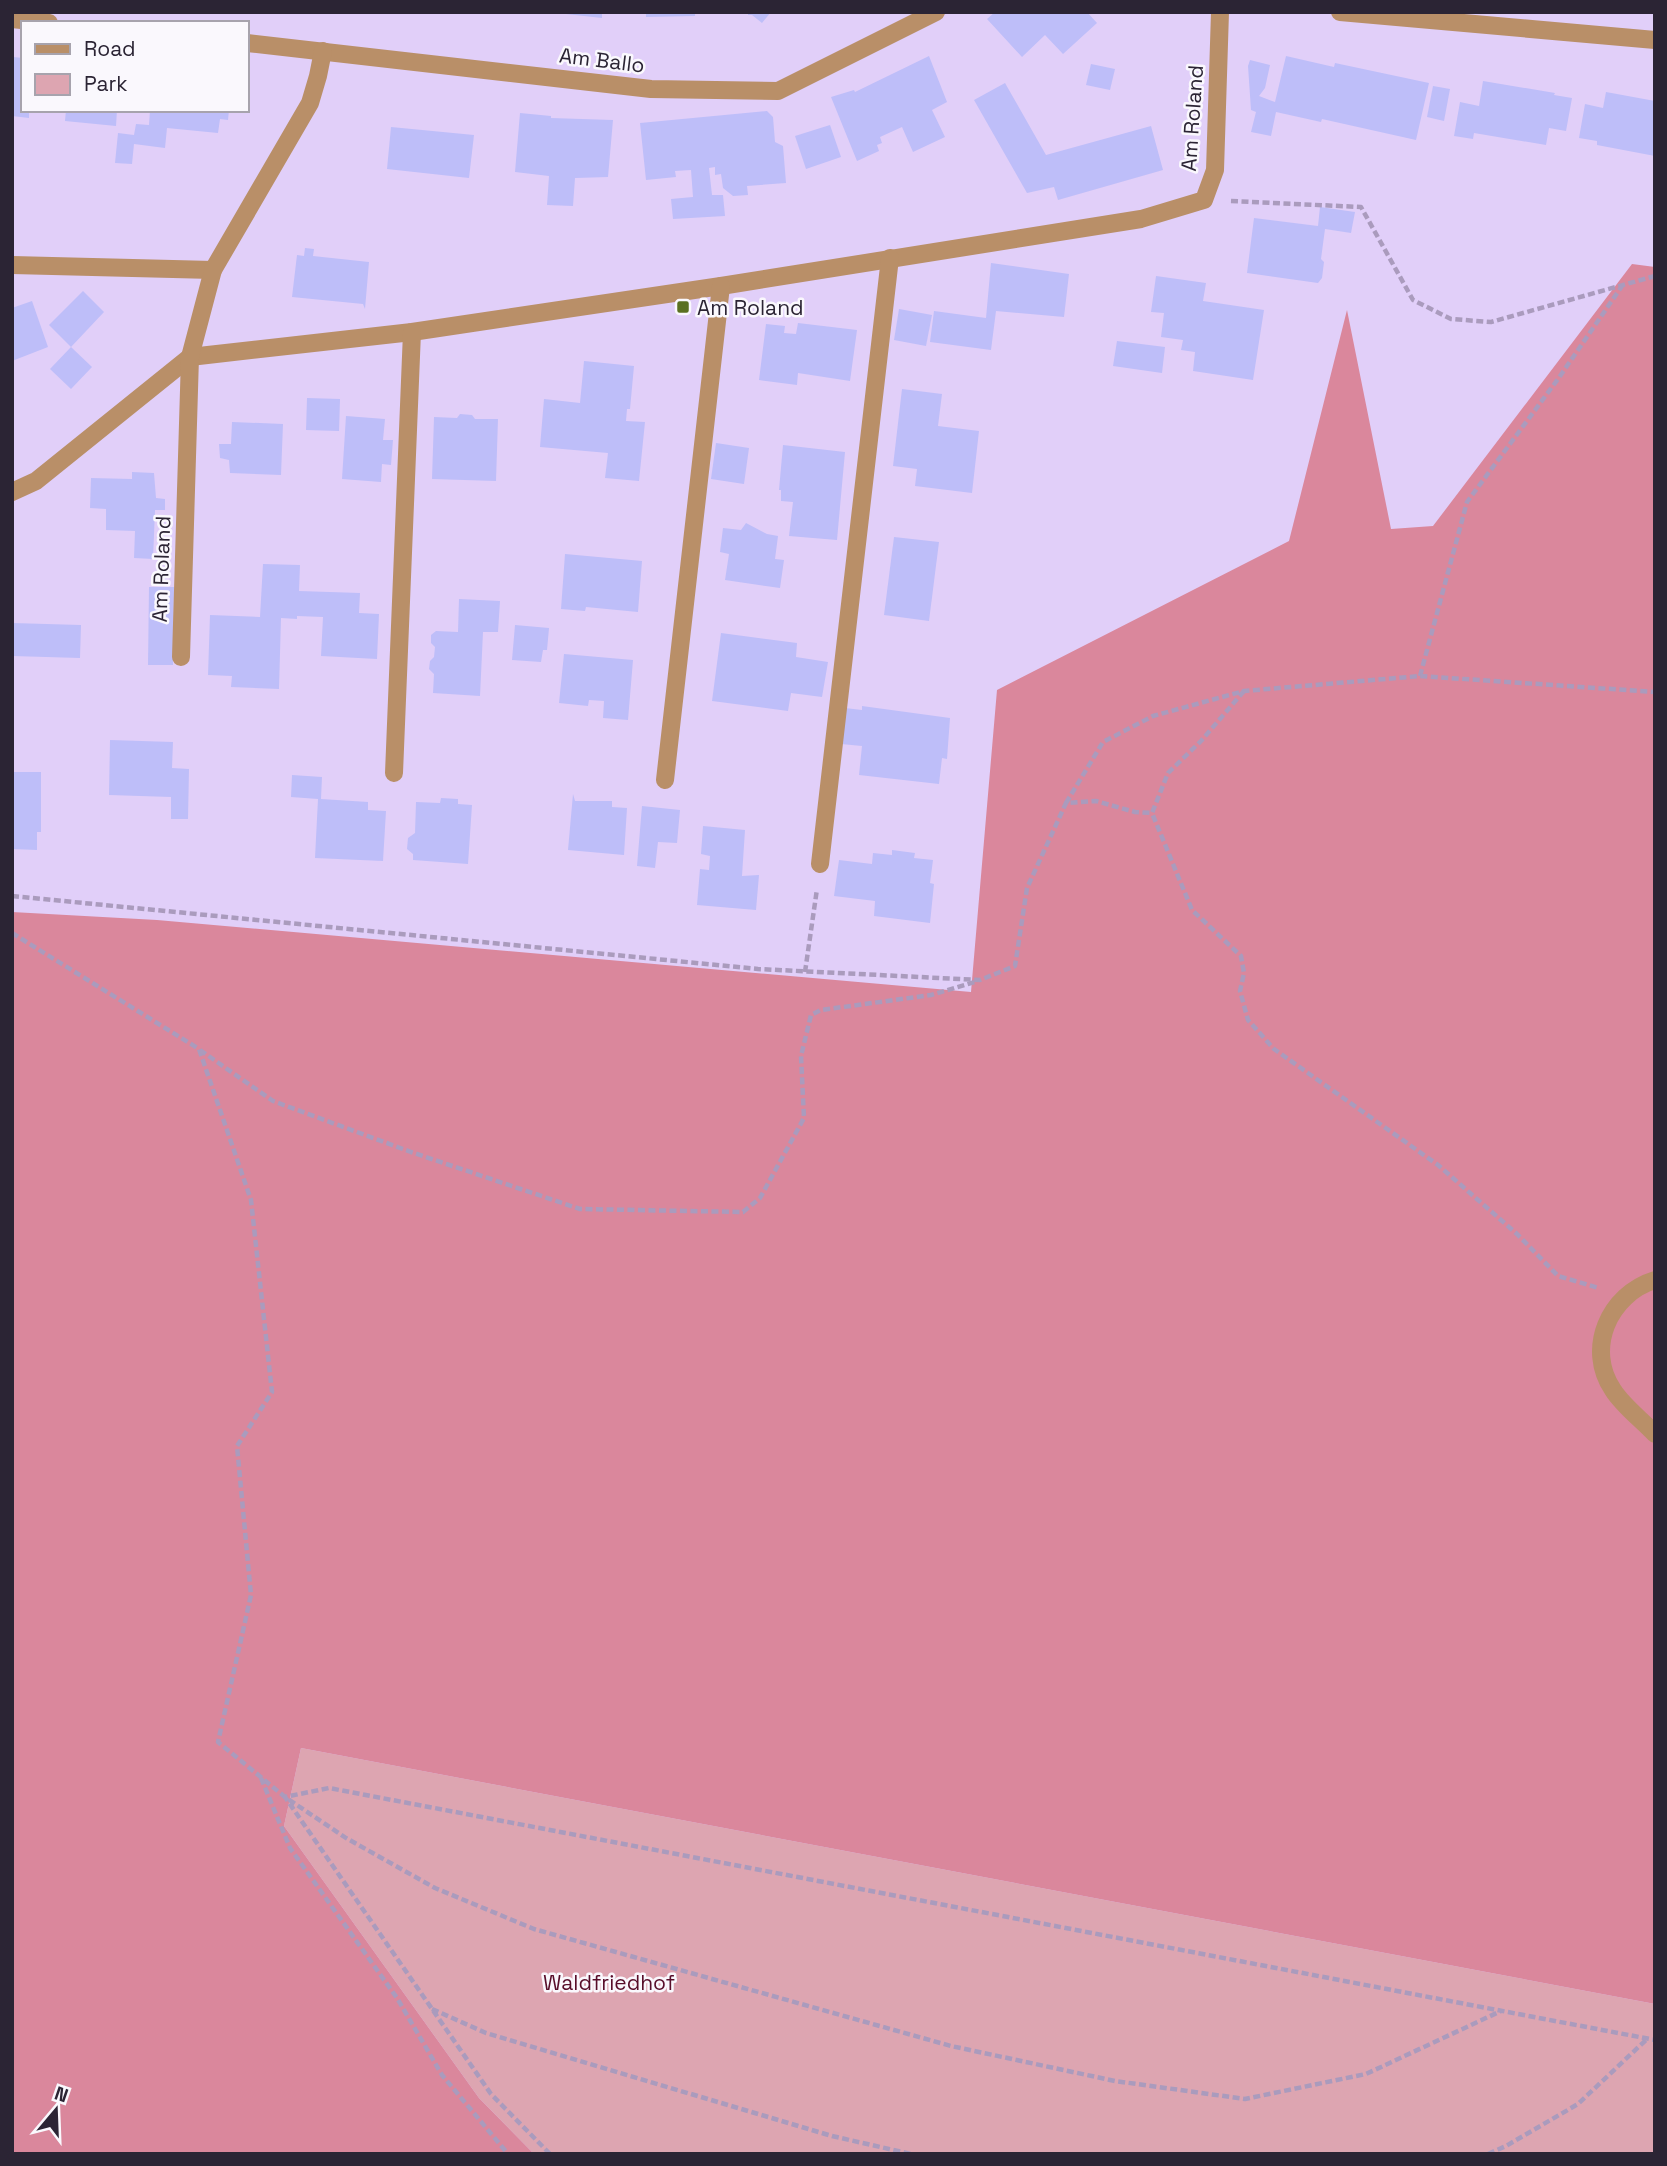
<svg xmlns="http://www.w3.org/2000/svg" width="1667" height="2166" viewBox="0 0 1667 2166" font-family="'Space Grotesk',sans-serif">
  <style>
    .green { fill: #dda5b1 }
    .forest { fill: #da879c }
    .building { fill: #bebef9 }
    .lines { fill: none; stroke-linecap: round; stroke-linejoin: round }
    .path { stroke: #aa9bbd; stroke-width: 4.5; stroke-dasharray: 7 3.5; stroke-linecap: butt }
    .minor { stroke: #b98f68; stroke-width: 18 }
    .poi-dot { fill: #5a7021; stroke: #faf8fd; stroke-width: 2.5 }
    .labels { text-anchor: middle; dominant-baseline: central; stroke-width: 5; stroke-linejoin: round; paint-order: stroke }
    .street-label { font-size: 21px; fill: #2b2434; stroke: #faf8fd }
    .poi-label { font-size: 21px; fill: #2b2434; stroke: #faf8fd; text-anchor: start }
    .park-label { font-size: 21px; fill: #580e2a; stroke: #faf8fd }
  </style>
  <rect width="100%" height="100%" fill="#e1cff9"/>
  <path class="green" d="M 301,1748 L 1655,2004 L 1655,2154 L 534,2154 L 479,2098 L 284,1826 Z"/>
  <path class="forest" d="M 1632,264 L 1655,267 L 1655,2004 L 301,1748 L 284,1826 L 479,2098 L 534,2154 L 12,2154 L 12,912 L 157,920 L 971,992 L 997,690 L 1289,541 L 1347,310 L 1391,529 L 1433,526 Z"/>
  <g class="building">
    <path d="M 566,12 L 602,12 L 602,18 L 566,14 Z"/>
    <path d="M 646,12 L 695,12 L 695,16 L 646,17 Z"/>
    <path d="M 748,12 L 771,12 L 762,23 L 752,15 L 748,15 Z"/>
    <path d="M 995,12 L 1087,12 L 1097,23 L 1063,54 L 1045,35 L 1022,57 L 987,19 Z"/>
    <path d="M 929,56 L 947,102 L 932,110 L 945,137 L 913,152 L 902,127 L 880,137 L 882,143 L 877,145 L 879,151 L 857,161 L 831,97 L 854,90 L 855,92 Z"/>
    <path d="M 1286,56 L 1334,67 L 1335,63 L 1429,83 L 1416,140 L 1322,119 L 1321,122 L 1276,112 L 1271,136 L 1251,132 L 1256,112 L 1251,110 L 1248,66 L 1250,60 L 1270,65 L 1265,88 L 1259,96 L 1275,102 Z"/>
    <path d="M 13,57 L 23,58 L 23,110 L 29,110 L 29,118 L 12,116 Z"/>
    <path d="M 1091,64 L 1115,69 L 1110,90 L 1086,85 Z"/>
    <path d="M 1483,81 L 1555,93 L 1554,95 L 1572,98 L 1566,131 L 1549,128 L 1546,145 L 1474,133 L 1473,139 L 1454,136 L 1460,102 L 1479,106 Z"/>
    <path d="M 1005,83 L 1046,155 L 1151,126 L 1163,170 L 1058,200 L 1054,187 L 1027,193 L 974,100 Z"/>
    <path d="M 1433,86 L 1450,89 L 1444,121 L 1427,117 Z"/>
    <path d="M 1606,92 L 1655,101 L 1655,156 L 1597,145 L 1597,141 L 1579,138 L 1585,104 L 1603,108 Z"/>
    <path d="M 66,110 L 117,110 L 116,126 L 65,121 Z"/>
    <path d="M 150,110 L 229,110 L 228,120 L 220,119 L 218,133 L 167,128 L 165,148 L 134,144 L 132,164 L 115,163 L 118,133 L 134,135 L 136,124 L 149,125 Z"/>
    <path d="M 767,111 L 773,117 L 775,142 L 783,146 L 786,183 L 747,186 L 748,195 L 733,196 L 723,188 L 721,174 L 715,175 L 715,167 L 709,168 L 712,195 L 723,195 L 725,216 L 673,219 L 671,199 L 693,197 L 691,170 L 675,171 L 676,177 L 646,180 L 640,123 Z"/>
    <path d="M 520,113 L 551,116 L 551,118 L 613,120 L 608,177 L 575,178 L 573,206 L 547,205 L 549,176 L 515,172 Z"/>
    <path d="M 830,125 L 841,157 L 806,169 L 795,136 Z"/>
    <path d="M 391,127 L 474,135 L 469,178 L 387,169 Z"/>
    <path d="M 1320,207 L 1355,212 L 1351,233 L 1325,229 L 1321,259 L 1324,262 L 1322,278 L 1318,283 L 1247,273 L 1254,218 L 1318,226 Z"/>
    <path d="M 305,248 L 314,249 L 313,256 L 369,262 L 365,309 L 363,304 L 292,297 L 297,255 L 304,256 Z"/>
    <path d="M 991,263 L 1069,274 L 1064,317 L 996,311 L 991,350 L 930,342 L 934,311 L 986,318 Z"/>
    <path d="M 1156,276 L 1206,283 L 1203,301 L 1264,310 L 1253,380 L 1193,371 L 1195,352 L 1181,350 L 1183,340 L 1161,337 L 1164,313 L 1151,312 Z"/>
    <path d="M 83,291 L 104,312 L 71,347 L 49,325 Z"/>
    <path d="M 32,301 L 48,347 L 12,361 L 12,308 Z"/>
    <path d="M 899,309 L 932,315 L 926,346 L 894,340 Z"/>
    <path d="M 798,323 L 857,330 L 850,381 L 798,373 L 797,385 L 759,380 L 766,324 L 785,326 L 784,333 L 796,334 Z"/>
    <path d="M 1117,341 L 1165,347 L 1162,373 L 1113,366 Z"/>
    <path d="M 71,347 L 92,367 L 71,389 L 50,369 Z"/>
    <path d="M 584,361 L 634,366 L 630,409 L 627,409 L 626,421 L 645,422 L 639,481 L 605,478 L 608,453 L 540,447 L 544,399 L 580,403 Z"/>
    <path d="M 902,389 L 942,394 L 938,426 L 979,431 L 972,493 L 915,486 L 917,469 L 893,466 Z"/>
    <path d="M 307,398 L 340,399 L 339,431 L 306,430 Z"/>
    <path d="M 460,414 L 472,415 L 475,419 L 498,419 L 496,481 L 432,479 L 434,417 L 457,418 Z"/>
    <path d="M 346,416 L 385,419 L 383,440 L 393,440 L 391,465 L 382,464 L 381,482 L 342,479 Z"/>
    <path d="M 232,422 L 283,424 L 281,475 L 230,473 L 229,460 L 220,458 L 219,444 L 231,444 Z"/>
    <path d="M 716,443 L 749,448 L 744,484 L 711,479 Z"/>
    <path d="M 783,445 L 845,452 L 837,540 L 789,536 L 793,502 L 781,501 L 781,490 L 779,490 Z"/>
    <path d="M 132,472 L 154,473 L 156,498 L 165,499 L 165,510 L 155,510 L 153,559 L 134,558 L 135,531 L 106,530 L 106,509 L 90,508 L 91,478 L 132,479 Z"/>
    <path d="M 746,523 L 767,534 L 778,536 L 775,559 L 784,560 L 780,588 L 725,580 L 729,554 L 720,552 L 723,528 L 741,530 Z"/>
    <path d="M 894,537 L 939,542 L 929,621 L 884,615 Z"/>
    <path d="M 565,554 L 642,561 L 638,612 L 586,607 L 585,611 L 561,609 Z"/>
    <path d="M 263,564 L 300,565 L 299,591 L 360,593 L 359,613 L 379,614 L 377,659 L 321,656 L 323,617 L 297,616 L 297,619 L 281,618 L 279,689 L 231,687 L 232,676 L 208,675 L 210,615 L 260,617 Z"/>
    <path d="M 149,587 L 174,587 L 173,665 L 148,665 Z"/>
    <path d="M 459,599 L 500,601 L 498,632 L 483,632 L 480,696 L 433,693 L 434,674 L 429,669 L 430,661 L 434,657 L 435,647 L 431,643 L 431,635 L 436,631 L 458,632 Z"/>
    <path d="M 12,623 L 81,625 L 80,658 L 12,656 Z"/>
    <path d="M 515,625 L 549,628 L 547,650 L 543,650 L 541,662 L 512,660 Z"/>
    <path d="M 721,633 L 797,643 L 796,657 L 828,662 L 822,697 L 791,693 L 788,711 L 712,701 Z"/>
    <path d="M 564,654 L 633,660 L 628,720 L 603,718 L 604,701 L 589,700 L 588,706 L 559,703 Z"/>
    <path d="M 862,706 L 950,718 L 947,759 L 942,758 L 939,784 L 859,775 L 862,746 L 841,744 L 845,708 L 862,710 Z"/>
    <path d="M 110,740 L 173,742 L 172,768 L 189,769 L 188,819 L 171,819 L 171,797 L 109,795 Z"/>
    <path d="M 12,772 L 41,772 L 41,832 L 37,832 L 37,850 L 12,849 Z"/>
    <path d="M 292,775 L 322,777 L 321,799 L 368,802 L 368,810 L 386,811 L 383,861 L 315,858 L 318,799 L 291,797 Z"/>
    <path d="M 573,794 L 575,801 L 612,801 L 612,807 L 627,808 L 624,855 L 568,850 Z"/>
    <path d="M 441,798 L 458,799 L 458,804 L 472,805 L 468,864 L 413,860 L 413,854 L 407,849 L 408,838 L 415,833 L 416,802 L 440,803 Z"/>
    <path d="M 642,806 L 680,810 L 677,843 L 658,842 L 655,868 L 637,866 Z"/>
    <path d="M 703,826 L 745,830 L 742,876 L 759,875 L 756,910 L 697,905 L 700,869 L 709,870 L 710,856 L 701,854 Z"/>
    <path d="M 892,850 L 915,853 L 914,858 L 933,860 L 930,883 L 934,884 L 930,923 L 874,916 L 875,901 L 834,896 L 839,860 L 872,864 L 873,853 L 892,855 Z"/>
  </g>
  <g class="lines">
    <g class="path">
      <path d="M 1231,201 L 1361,207 L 1413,300 L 1451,319 L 1491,322 L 1655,276"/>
      <path d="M 1420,676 L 1467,502 L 1558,379 L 1622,286"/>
      <path d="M 1244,691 L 1201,741 L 1168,773 L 1152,813 L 1192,910 L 1241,956 L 1244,973 L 1240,991 L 1248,1020 L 1274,1049 L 1438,1165 L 1517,1234 L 1558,1276 L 1599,1288"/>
      <path d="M 1066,803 L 1103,742 L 1153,716 L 1244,691 L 1420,676 L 1655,692"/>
      <path d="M 12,896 L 758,969 L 980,980 L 1015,966 L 1027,888 L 1066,803 L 1096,801 L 1135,812 L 1152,813"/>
      <path d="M 12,933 L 199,1049 L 251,1200 L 272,1392 L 237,1446 L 251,1595 L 218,1742 L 285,1797 L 346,1838 L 435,1888 L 534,1929 L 951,2046 L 1115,2081 L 1245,2099 L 1366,2074 L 1501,2011"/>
      <path d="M 805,972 L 817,889"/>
      <path d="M 200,1050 L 273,1101 L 411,1152 L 580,1209 L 743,1212 L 760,1198 L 804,1118 L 801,1056 L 811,1015 L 821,1010 L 931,995 L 975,982"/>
      <path d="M 261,1778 L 290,1848 L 397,1998 L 442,2075 L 508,2154"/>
      <path d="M 432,2009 L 486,2033 L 832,2136 L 911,2154"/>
      <path d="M 550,2154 L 491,2094 L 285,1797 L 329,1788 L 1655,2040"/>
      <path d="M 1488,2154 L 1506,2146 L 1578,2104 L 1647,2039"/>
    </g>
    <g class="minor">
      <path d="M 1340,12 L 1655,40"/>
      <path d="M 12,19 L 49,23"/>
      <path d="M 247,43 L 651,89 L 778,91 L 936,12"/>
      <path d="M 12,265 L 213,270"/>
      <path d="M 12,492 L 36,481 L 190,357 L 412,332 L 721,286 L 1141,219 L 1204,200 L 1215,170 L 1220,12"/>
      <path d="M 181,657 L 190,357 L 213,270 L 310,103 L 318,76 L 323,51"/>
      <path d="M 394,773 L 412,332"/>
      <path d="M 665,780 L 721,286"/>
      <path d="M 820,864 L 890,258"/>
      <path d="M 1655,1280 C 1609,1294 1585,1349 1613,1390 C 1623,1406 1642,1420 1655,1434"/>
    </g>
  </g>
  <rect class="poi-dot" x="676" y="300" width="14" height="14" rx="3.5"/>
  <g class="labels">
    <g class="street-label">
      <text transform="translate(602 60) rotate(7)">Am Ballo</text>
      <text transform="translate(1192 118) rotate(-86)">Am Roland</text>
      <text transform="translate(161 569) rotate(-88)">Am Roland</text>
    </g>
    <g class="poi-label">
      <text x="697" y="307">Am Roland</text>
    </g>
    <g class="park-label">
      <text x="609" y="1982">Waldfriedhof</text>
    </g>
  </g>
  <rect width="1667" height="2166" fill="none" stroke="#2b2434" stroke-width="28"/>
  <rect x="21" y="21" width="228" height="91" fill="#faf8fd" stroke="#a7a3ad" stroke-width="2"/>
  <rect x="35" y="44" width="35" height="10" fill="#b98f68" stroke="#a7a3ad" stroke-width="2"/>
  <text x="84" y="56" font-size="21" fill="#2b2434">Road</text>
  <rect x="35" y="74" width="35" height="21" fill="#dda5b1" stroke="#a7a3ad" stroke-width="2"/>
  <text x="84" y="91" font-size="21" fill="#2b2434">Park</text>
  <g transform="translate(56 2110) rotate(19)" stroke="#faf8fd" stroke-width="5" paint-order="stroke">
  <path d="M0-5L12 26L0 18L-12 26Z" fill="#2b2434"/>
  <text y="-10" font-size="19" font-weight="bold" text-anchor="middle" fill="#2b2434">N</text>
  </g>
</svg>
